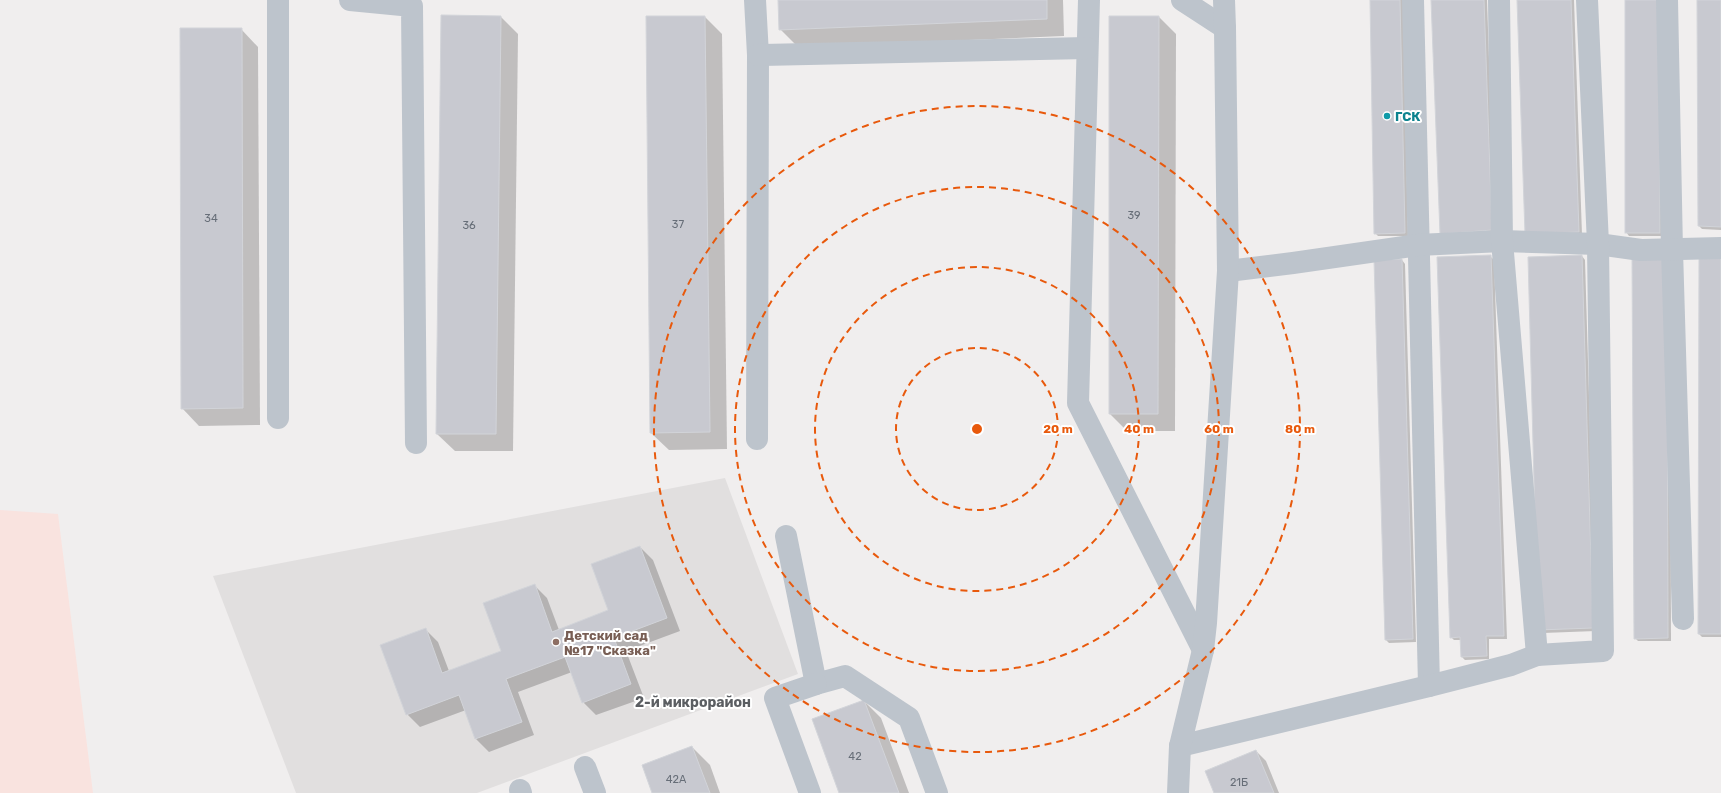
<svg xmlns="http://www.w3.org/2000/svg" width="1721" height="793" viewBox="0 0 1721 793" font-family="Rubik,sans-serif">
  <style>
    .education { fill: #e1dfdf }
    .medical { fill: #f9e3df }
    .shadow { fill: #0003 }
    .building { fill: #c8c9d0; stroke: #d2d4d9 }
    .lines { fill: none; stroke-linecap: round; stroke-linejoin: round }
    .minor { stroke: #bdc4cc; stroke-width: 22 }
    .ring { fill: none; stroke: #e8590c; stroke-width: 2; stroke-dasharray: 7 5 }
    .culture-dot { fill: #0f9aa8; stroke: #fff; stroke-width: 1.5 }
    .education-dot { fill: #8d6e63; stroke: #fff; stroke-width: 1.5 }
    .labels { text-anchor: middle; dominant-baseline: central; stroke-width: 4; stroke-linejoin: round; paint-order: stroke }
    .number-label { font-size: 11px; fill: #676e78 }
    .culture-label { font-size: 13px; font-weight: bold; fill: #0d838f; stroke: #fff; text-anchor: start }
    .education-label { font-size: 13px; font-weight: bold; fill: #785e54; stroke: #fff; text-anchor: start }
    .neighbourhood-label { font-size: 14px; font-weight: bold; fill: #5b5e62; stroke: #fff }
    .centre { fill: #e8590c; stroke: #fff; stroke-width: 2 }
    .ring-label { font-size: 12px; text-anchor: middle; font-weight: bold; fill: #e8590c; stroke: #fff; stroke-width: 4; stroke-linejoin: round; paint-order: stroke }
  </style>
  <rect width="100%" height="100%" fill="#f0eeee"/>
  <path class="education" d="M 725,478 L 798,674 L 477,793 L 296,793 L 213,576 Z"/>
  <path class="medical" d="M 0,510 L 58,514 L 93,793 L 0,793 Z"/>
  <g class="shadow">
    <path d="M 779,0 L 1063,0 L 1064,36 L 798,47 L 780,29 Z"/>
    <path d="M 1371,0 L 1403,0 L 1408,236 L 1378,236 L 1375,233 Z"/>
    <path d="M 1432,0 L 1487,0 L 1495,233 L 1444,237 Z"/>
    <path d="M 1518,0 L 1574,0 L 1582,235 L 1526,234 Z"/>
    <path d="M 1626,0 L 1663,0 L 1662,236 L 1629,236 L 1626,232 Z"/>
    <path d="M 1698,0 L 1721,0 L 1721,230 L 1702,229 L 1699,226 Z"/>
    <path d="M 501,17 L 518,34 L 513,451 L 455,451 L 437,434 Z"/>
    <path d="M 705,17 L 722,34 L 727,449 L 669,450 L 651,433 Z"/>
    <path d="M 1159,17 L 1176,34 L 1175,431 L 1127,431 L 1110,414 Z"/>
    <path d="M 241,29 L 258,47 L 260,425 L 199,426 L 182,408 Z"/>
    <path d="M 1721,255 L 1721,637 L 1702,637 L 1699,634 Z"/>
    <path d="M 1490,256 L 1494,260 L 1507,639 L 1489,639 L 1489,659 L 1465,660 L 1462,657 L 1461,640 L 1454,640 L 1451,637 Z"/>
    <path d="M 1582,256 L 1585,260 L 1596,631 L 1543,633 Z"/>
    <path d="M 1670,259 L 1671,641 L 1638,641 L 1635,638 Z"/>
    <path d="M 1402,260 L 1405,264 L 1416,642 L 1389,643 L 1386,640 L 1375,261 Z"/>
    <path d="M 640,547 L 653,560 L 680,631 L 626,651 L 644,698 L 596,715 L 583,702 L 572,672 L 518,692 L 534,735 L 489,752 L 476,739 L 466,710 L 420,727 L 407,714 L 425,629 L 438,642 L 449,671 L 503,651 L 534,585 L 547,598 L 559,630 L 609,611 Z"/>
    <path d="M 864,701 L 881,718 L 909,793 L 840,793 Z"/>
    <path d="M 692,747 L 710,765 L 720,793 L 653,793 Z"/>
    <path d="M 1256,751 L 1266,761 L 1279,793 L 1216,793 Z"/>
  </g>
  <g class="building">
    <path d="M 778,0 L 1047,0 L 1047,19 L 779,30 Z"/>
    <path d="M 1370,0 L 1400,0 L 1405,233 L 1374,234 Z"/>
    <path d="M 1431,0 L 1484,0 L 1492,230 L 1440,234 Z"/>
    <path d="M 1517,0 L 1571,0 L 1579,232 L 1525,234 Z"/>
    <rect x="1625" y="0" width="35" height="233"/>
    <path d="M 1697,0 L 1721,0 L 1721,227 L 1698,226 Z"/>
    <path d="M 441,15 L 501,16 L 496,434 L 436,434 Z"/>
    <path d="M 646,16 L 705,16 L 710,432 L 650,433 Z"/>
    <path d="M 1109,16 L 1159,16 L 1158,414 L 1109,414 Z"/>
    <path d="M 180,28 L 242,28 L 243,408 L 181,409 Z"/>
    <path d="M 1699,254 L 1721,254 L 1721,634 L 1698,634 Z"/>
    <path d="M 1491,255 L 1504,636 L 1486,636 L 1487,656 L 1461,657 L 1460,637 L 1450,638 L 1437,257 Z"/>
    <path d="M 1582,255 L 1593,628 L 1538,630 L 1528,257 Z"/>
    <path d="M 1632,255 L 1667,255 L 1668,638 L 1634,639 Z"/>
    <path d="M 1402,259 L 1413,639 L 1385,640 L 1374,260 Z"/>
    <path d="M 640,546 L 667,618 L 614,638 L 631,684 L 582,703 L 565,657 L 506,679 L 522,722 L 475,739 L 459,695 L 406,715 L 380,645 L 426,628 L 442,673 L 501,651 L 483,603 L 535,584 L 552,632 L 608,610 L 591,564 Z"/>
    <path d="M 864,700 L 899,793 L 839,793 L 812,719 Z"/>
    <path d="M 692,746 L 710,793 L 652,793 L 642,765 Z"/>
    <path d="M 1256,750 L 1274,793 L 1214,793 L 1205,771 Z"/>
  </g>
  <g class="lines">
    <g class="minor">
      <path d="M 278,0 L 278,418"/>
      <path d="M 350,0 L 412,6 L 416,443"/>
      <path d="M 755,0 L 758,55 L 757,439"/>
      <path d="M 1089,0 L 1078,403 L 1203,650"/>
      <path d="M 1182,0 L 1225,28"/>
      <path d="M 1413,0 L 1429,686"/>
      <path d="M 1667,0 L 1672,250 L 1683,619"/>
      <path d="M 758,55 L 1087,48"/>
      <path d="M 1228,271 L 1293,263 L 1418,245 L 1502,241 L 1598,244 L 1641,250 L 1721,248"/>
      <path d="M 786,536 L 816,684 L 845,676 L 909,718 L 937,793"/>
      <path d="M 1537,655 L 1603,651 L 1598,244 L 1587,0"/>
      <path d="M 1180,746 L 1429,686 L 1511,665 L 1537,655 L 1502,241 L 1499,0"/>
      <path d="M 585,767 L 595,793"/>
      <path d="M 520,790 L 521,793"/>
      <path d="M 810,793 L 775,698 L 816,684"/>
      <path d="M 1178,793 L 1180,746 L 1203,650 L 1206,623 L 1228,271 L 1225,28 L 1224,0"/>
    </g>
  </g>
  <g class="ring">
    <circle cx="977" cy="429" r="81"/>
    <circle cx="977" cy="429" r="162"/>
    <circle cx="977" cy="429" r="242"/>
    <circle cx="977" cy="429" r="323"/>
  </g>
  <circle class="culture-dot" cx="1387" cy="116" r="4"/>
  <circle class="education-dot" cx="556" cy="642" r="4"/>
  <g class="labels">
    <g class="number-label">
      <text x="1134" y="215">39</text>
      <text x="211" y="218">34</text>
      <text x="678" y="224">37</text>
      <text x="469" y="225">36</text>
      <text x="855" y="756">42</text>
      <text x="676" y="779">42А</text>
      <text x="1239" y="782">21Б</text>
    </g>
    <g class="culture-label">
      <text x="1395" y="116">ГСК</text>
    </g>
    <g class="education-label">
      <text x="564" y="635">Детский сад<tspan x="564" dy="15">№17 "Сказка"</tspan></text>
    </g>
    <g class="neighbourhood-label">
      <text x="693" y="702">2-й микрорайон</text>
    </g>
  </g>
  <circle cx="977" cy="429" r="6" class="centre"/>
  <g class="ring-label">
    <text x="1058" y="433">20 m</text>
    <text x="1139" y="433">40 m</text>
    <text x="1219" y="433">60 m</text>
    <text x="1300" y="433">80 m</text>
  </g>
</svg>
